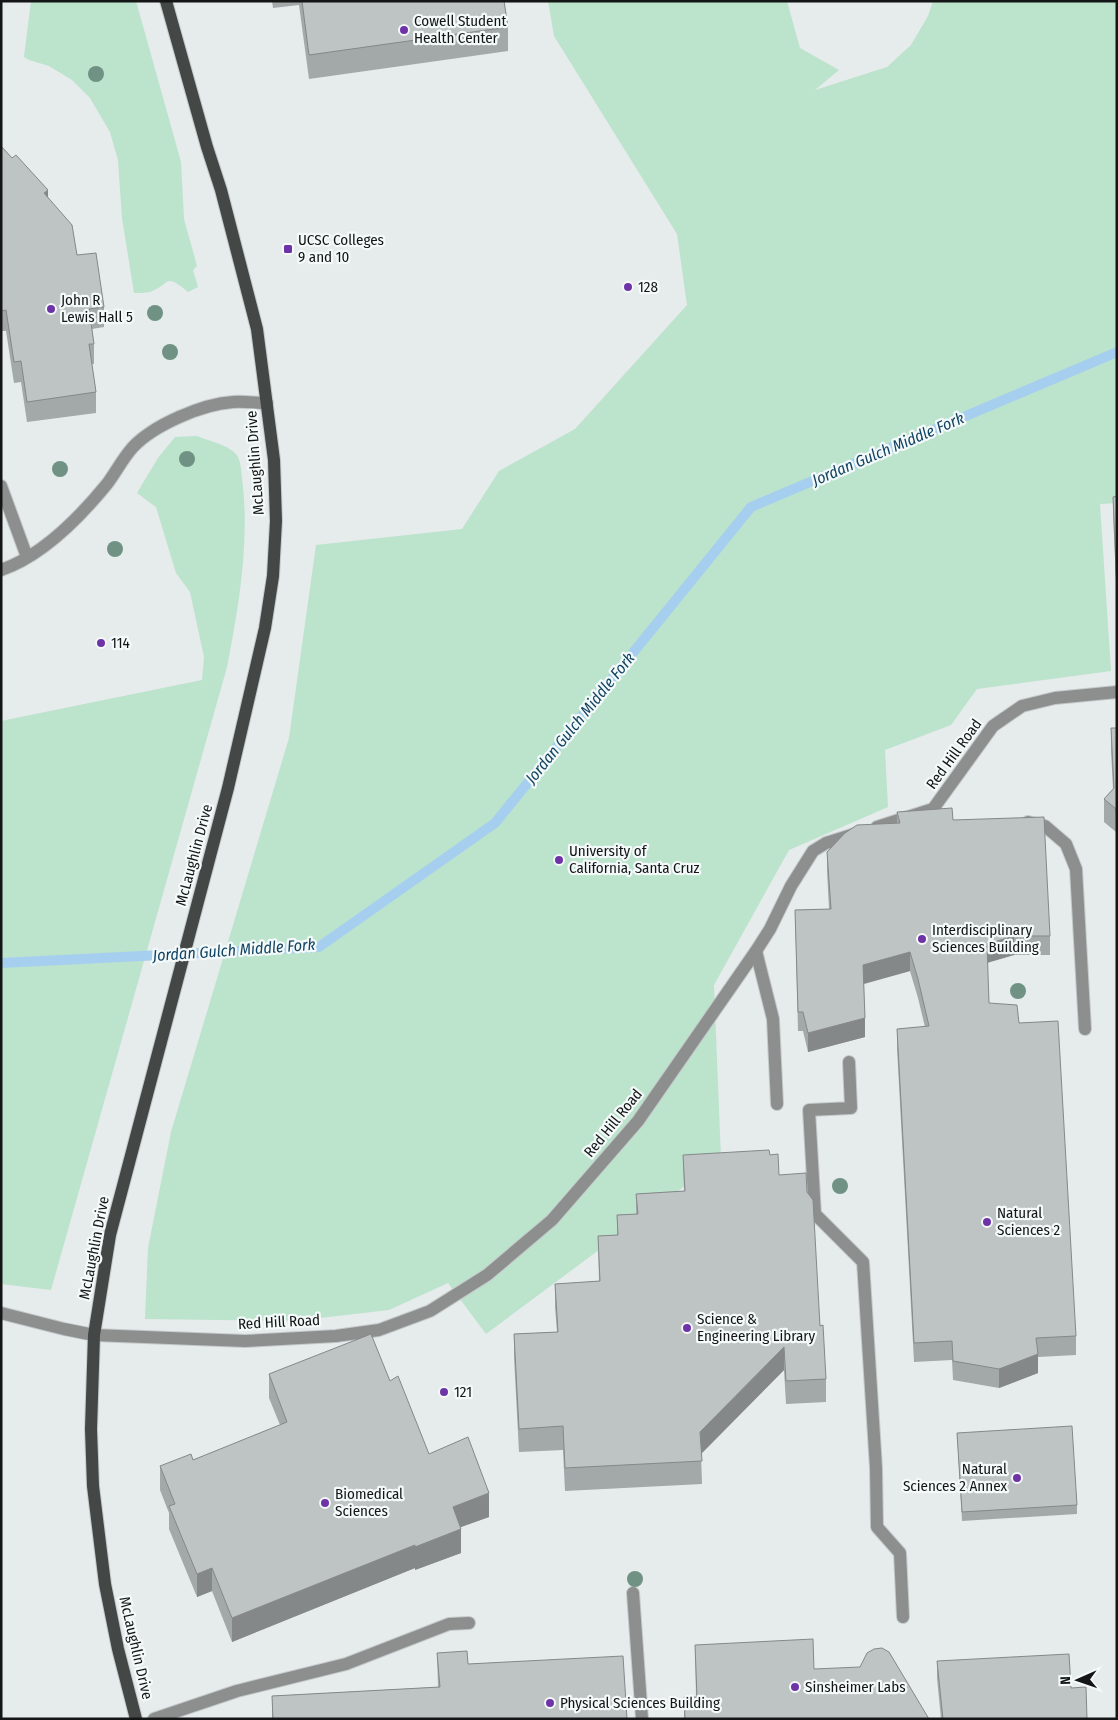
<svg xmlns="http://www.w3.org/2000/svg" width="1118" height="1720" viewBox="0 0 1118 1720" font-family="'Fira Sans Condensed',sans-serif">
  <style>
    .green { fill: #bce3cc }
    .lines { fill: none; stroke-linecap: round; stroke-linejoin: round }
    .stream { stroke: #a6cfef; stroke-width: 10 }
    .minor-casing { stroke: #c4c9ca; stroke-width: 14 }
    .major-casing { stroke: #c4c9ca; stroke-width: 14 }
    .minor { stroke: #8d8f8f; stroke-width: 12 }
    .major { stroke: #434746; stroke-width: 12 }
    .tree { fill: #6f9284 }
    .wall { fill: #a3a8a9 }
    .shaded-wall { fill: #858889 }
    .building { fill: #bec3c4; stroke: #858889 }
    .poi-dot { fill: #6f33a8; stroke: #f4f9f9; stroke-width: 2 }
    .labels { text-anchor: middle; dominant-baseline: central; stroke-width: 4.5; stroke-linejoin: round; paint-order: stroke }
    .poi-label { font-size: 15px; fill: #141616; stroke: #f4f9f9; text-anchor: start }
    .street-label { font-size: 15px; fill: #141616; stroke: #f4f9f9 }
    .water-label { font-size: 16px; font-style: italic; fill: #124362; stroke: #f4f9f9 }
  </style>
  <rect width="100%" height="100%" fill="#e6ebec"/>
  <g class="green">
    <path d="M 31,1 L 136,1 L 181,162 L 184,219 L 197,266 L 193,270 L 198,287 L 188,292 C 164,272 171,284 150,292 C 146,293 139,293 134,293 L 122,218 L 118,160 L 110,132 L 90,98 L 72,80 L 49,66 L 29,60 L 24,57 Z"/>
    <path d="M 548,1 L 787,1 L 800,48 L 839,70 L 815,90 L 887,67 L 911,45 L 928,16 L 933,1 L 1117,1 L 1117,503 L 1100,504 L 1111,671 L 977,689 L 951,725 L 885,750 L 888,807 L 789,850 L 714,985 L 721,1159 L 486,1334 L 448,1283 L 389,1310 L 294,1321 L 145,1319 L 148,1248 L 171,1132 L 289,738 L 316,545 L 462,529 L 499,471 L 575,429 L 687,305 L 677,234 L 554,36 Z"/>
    <path d="M 197,436 C 208,441 226,444 235,453 C 241,459 241,470 242,478 C 250,541 239,605 227,667 L 51,1290 L 1,1284 L 1,721 L 202,680 L 204,657 L 190,592 L 176,573 L 156,507 L 137,493 L 158,458 L 175,437 Z"/>
  </g>
  <g class="lines">
    <path class="stream" d="M 1,963 L 319,947 L 495,823 L 751,507 L 1117,352"/>
    <g class="minor-casing">
      <g id="minor">
        <path d="M 1,486 L 27,557"/>
        <path d="M 1,570 C 42,556 80,517 107,484 C 116,472 123,458 133,447 C 154,425 202,404 233,402 C 244,401 256,403 267,403"/>
        <path d="M 1028,822 L 1045,826 L 1066,844 L 1076,869 L 1085,1029"/>
        <path d="M 877,827 L 933,809 L 993,726 L 1022,706 L 1055,698 L 1117,692"/>
        <path d="M 756,951 L 773,1019 L 777,1104"/>
        <path d="M 849,1062 L 851,1108 L 809,1110 L 815,1214 L 863,1262 L 876,1468 L 877,1527 L 900,1553 L 903,1617"/>
        <path d="M 1,1313 L 64,1329 L 94,1335 L 245,1341 L 336,1336 L 379,1330 L 430,1311 L 487,1275 L 552,1220 L 638,1121 L 756,951 L 770,929 L 791,886 L 813,851 L 826,843 L 858,833"/>
        <path d="M 633,1593 L 642,1719"/>
        <path d="M 154,1719 L 237,1691 L 346,1664 L 449,1624 L 469,1623"/>
      </g>
    </g>
    <g class="major-casing">
      <path id="major" d="M 136,1719 L 118,1649 L 105,1584 L 93,1486 L 91,1429 L 94,1335 L 110,1235 L 228,788 L 265,628 L 273,576 L 276,521 L 274,460 L 257,329 L 221,190 L 207,147 L 166,1"/>
    </g>
    <use href="#minor" class="minor"/>
    <use href="#major" class="major"/>
  </g>
  <g class="tree">
    <circle cx="96" cy="74" r="8"/>
    <circle cx="155" cy="313" r="8"/>
    <circle cx="170" cy="352" r="8"/>
    <circle cx="187" cy="459" r="8"/>
    <circle cx="60" cy="469" r="8"/>
    <circle cx="115" cy="549" r="8"/>
    <circle cx="1018" cy="991" r="8"/>
    <circle cx="840" cy="1186" r="8"/>
    <circle cx="635" cy="1579" r="8"/>
  </g>
  <g class="wall">
    <path d="M 272,1 L 504,1 L 508,27 L 508,51 L 309,79 L 299,5 L 273,8 Z"/>
    <path d="M 1,146 L 48,197 L 104,307 L 104,327 L 92,329 L 94,344 L 94,364 L 92,364 L 96,392 L 96,413 L 27,422 L 21,382 L 14,383 L 6,331 L 1,331 Z"/>
    <path d="M 1117,496 L 1117,605 L 1113,510 L 1113,497 Z"/>
    <path d="M 1111,728 L 1117,728 L 1117,847 L 1116,832 L 1104,822 L 1104,799 L 1113,789 L 1111,751 Z"/>
    <path d="M 897,812 L 953,820 L 1050,936 L 1050,955 L 1014,955 L 987,962 L 989,1003 L 1019,1023 L 1076,1336 L 1076,1355 L 1038,1357 L 1038,1373 L 999,1388 L 953,1380 L 952,1360 L 914,1362 L 897,1048 L 897,1029 L 925,1027 L 918,998 L 910,971 L 864,984 L 865,1037 L 808,1052 L 803,1031 L 798,1031 L 795,910 L 829,909 L 827,871 L 827,852 L 897,823 Z"/>
    <path d="M 683,1155 L 770,1155 L 779,1175 L 807,1192 L 820,1326 L 826,1379 L 826,1402 L 786,1404 L 784,1370 L 701,1454 L 702,1484 L 565,1491 L 563,1450 L 519,1452 L 514,1357 L 514,1334 L 557,1332 L 555,1307 L 555,1284 L 599,1281 L 598,1236 L 617,1235 L 617,1215 L 636,1214 L 636,1194 L 684,1191 Z"/>
    <path d="M 269,1374 L 390,1381 L 429,1454 L 489,1517 L 460,1527 L 461,1553 L 415,1570 L 415,1568 L 232,1642 L 212,1591 L 197,1597 L 169,1529 L 169,1513 L 160,1490 L 160,1466 L 193,1460 L 280,1425 L 269,1398 Z"/>
    <path d="M 957,1433 L 1077,1505 L 1077,1514 L 962,1521 Z"/>
    <path d="M 695,1645 L 814,1669 L 929,1719 L 684,1719 L 684,1697 L 696,1697 Z"/>
    <path d="M 437,1653 L 468,1664 L 627,1719 L 272,1719 L 272,1696 L 438,1687 Z"/>
    <path d="M 937,1661 L 1071,1688 L 1087,1719 L 941,1719 L 937,1678 Z"/>
  </g>
  <g class="shaded-wall">
    <path d="M 48,190 L 48,210 L 44,193 Z"/>
    <path d="M 1014,936 L 1014,955 L 987,963 L 987,944 Z"/>
    <path d="M 910,952 L 910,971 L 863,984 L 863,965 Z"/>
    <path d="M 865,1018 L 865,1037 L 808,1052 L 808,1033 Z"/>
    <path d="M 784,1347 L 784,1370 L 700,1455 L 700,1432 Z"/>
    <path d="M 1038,1354 L 1038,1373 L 999,1388 L 999,1369 Z"/>
    <path d="M 489,1493 L 489,1517 L 453,1530 L 453,1507 Z"/>
    <path d="M 461,1529 L 461,1553 L 415,1570 L 415,1547 Z"/>
    <path d="M 415,1545 L 415,1568 L 232,1642 L 232,1618 Z"/>
    <path d="M 212,1568 L 212,1591 L 197,1597 L 197,1574 Z"/>
  </g>
  <g class="building">
    <path d="M 302,1 L 504,1 L 508,27 L 309,55 Z"/>
    <path d="M 1,146 L 12,158 L 16,155 L 48,190 L 44,193 L 72,225 L 77,255 L 96,253 L 104,307 L 89,309 L 94,344 L 89,344 L 96,392 L 27,402 L 21,361 L 14,362 L 6,310 L 1,311 Z"/>
    <path d="M 1117,496 L 1117,591 L 1113,497 Z"/>
    <path d="M 1111,728 L 1117,728 L 1117,824 L 1116,809 L 1104,799 L 1114,788 Z"/>
    <path d="M 952,808 L 953,820 L 1044,817 L 1050,936 L 1014,936 L 987,944 L 989,1003 L 1017,1005 L 1019,1023 L 1058,1021 L 1076,1336 L 1036,1338 L 1038,1354 L 999,1369 L 953,1361 L 952,1341 L 914,1343 L 897,1029 L 929,1026 L 918,979 L 910,952 L 863,965 L 865,1018 L 808,1033 L 803,1012 L 798,1012 L 795,910 L 831,909 L 827,852 L 845,833 L 857,825 L 900,823 L 897,812 Z"/>
    <path d="M 769,1150 L 770,1155 L 778,1154 L 779,1175 L 806,1173 L 807,1192 L 813,1200 L 820,1326 L 823,1325 L 826,1379 L 786,1381 L 784,1347 L 700,1432 L 702,1461 L 565,1468 L 563,1426 L 519,1429 L 514,1334 L 558,1332 L 555,1284 L 600,1281 L 598,1236 L 618,1235 L 617,1215 L 638,1214 L 636,1194 L 685,1191 L 683,1155 Z"/>
    <path d="M 371,1334 L 390,1381 L 398,1376 L 429,1454 L 468,1437 L 489,1493 L 453,1507 L 461,1529 L 415,1547 L 415,1545 L 232,1618 L 212,1568 L 197,1574 L 169,1506 L 175,1504 L 160,1466 L 191,1454 L 193,1460 L 287,1422 L 269,1374 Z"/>
    <path d="M 1072,1426 L 1077,1505 L 962,1512 L 957,1433 Z"/>
    <path d="M 813,1639 L 814,1669 L 860,1667 L 867,1653 L 874,1649 L 882,1648 L 889,1652 L 929,1719 L 685,1719 L 684,1697 L 697,1697 L 695,1645 Z"/>
    <path d="M 467,1651 L 468,1664 L 623,1656 L 627,1719 L 273,1719 L 272,1696 L 440,1687 L 437,1653 Z"/>
    <path d="M 1069,1654 L 1071,1688 L 1086,1687 L 1087,1719 L 943,1719 L 937,1661 Z"/>
  </g>
  <g class="poi-dot">
    <circle cx="404" cy="30" r="5"/>
    <rect x="283" y="244" width="10" height="10" rx="2.5"/>
    <circle cx="628" cy="287" r="5"/>
    <circle cx="51" cy="309" r="5"/>
    <circle cx="101" cy="643" r="5"/>
    <circle cx="559" cy="860" r="5"/>
    <circle cx="922" cy="939" r="5"/>
    <circle cx="987" cy="1222" r="5"/>
    <circle cx="687" cy="1328" r="5"/>
    <circle cx="444" cy="1392" r="5"/>
    <circle cx="1017" cy="1478" r="5"/>
    <circle cx="325" cy="1503" r="5"/>
    <circle cx="795" cy="1687" r="5"/>
    <circle cx="550" cy="1703" r="5"/>
  </g>
  <g class="labels">
    <g class="poi-label">
      <text x="414" y="21">Cowell Student<tspan x="414" dy="17">Health Center</tspan></text>
      <text x="298" y="240">UCSC Colleges<tspan x="298" dy="17">9 and 10</tspan></text>
      <text x="638" y="287">128</text>
      <text x="61" y="300">John R<tspan x="61" dy="17">Lewis Hall 5</tspan></text>
      <text x="111" y="643">114</text>
      <text x="569" y="851">University of<tspan x="569" dy="17">California, Santa Cruz</tspan></text>
      <text x="932" y="930">Interdisciplinary<tspan x="932" dy="17">Sciences Building</tspan></text>
      <text x="997" y="1213">Natural<tspan x="997" dy="17">Sciences 2</tspan></text>
      <text x="697" y="1319">Science &amp;<tspan x="697" dy="17">Engineering Library</tspan></text>
      <text x="454" y="1392">121</text>
      <text x="1007" y="1469" text-anchor="end">Natural<tspan x="1007" dy="17">Sciences 2 Annex</tspan></text>
      <text x="335" y="1494">Biomedical<tspan x="335" dy="17">Sciences</tspan></text>
      <text x="805" y="1687">Sinsheimer Labs</text>
      <text x="560" y="1703">Physical Sciences Building</text>
    </g>
    <g class="street-label">
      <text transform="translate(255 463) rotate(-94)">McLaughlin Drive</text>
      <text transform="translate(954 754) rotate(-54)">Red Hill Road</text>
      <text transform="translate(194 855) rotate(-75)">McLaughlin Drive</text>
      <text transform="translate(613 1123) rotate(-51)">Red Hill Road</text>
      <text transform="translate(94 1248) rotate(-79)">McLaughlin Drive</text>
      <text transform="translate(279 1322) rotate(-3)">Red Hill Road</text>
      <text transform="translate(136 1648) rotate(77)">McLaughlin Drive</text>
    </g>
    <g class="water-label">
      <text transform="translate(888 449) rotate(-23)">Jordan Gulch Middle Fork</text>
      <text transform="translate(580 718) rotate(-51)">Jordan Gulch Middle Fork</text>
      <text transform="translate(234 950) rotate(-4)">Jordan Gulch Middle Fork</text>
    </g>
  </g>
  <rect width="1118" height="1720" fill="none" stroke="#141616" stroke-width="5"/>
  <g transform="translate(1078 1680) rotate(268)" stroke="#f4f9f9" stroke-width="4" paint-order="stroke">
  <path d="M0-4L9 19L0 12L-9 19Z" fill="#141616"/>
  <text y="-8" font-size="14" font-weight="bold" text-anchor="middle" fill="#141616">N</text>
  </g>
</svg>
